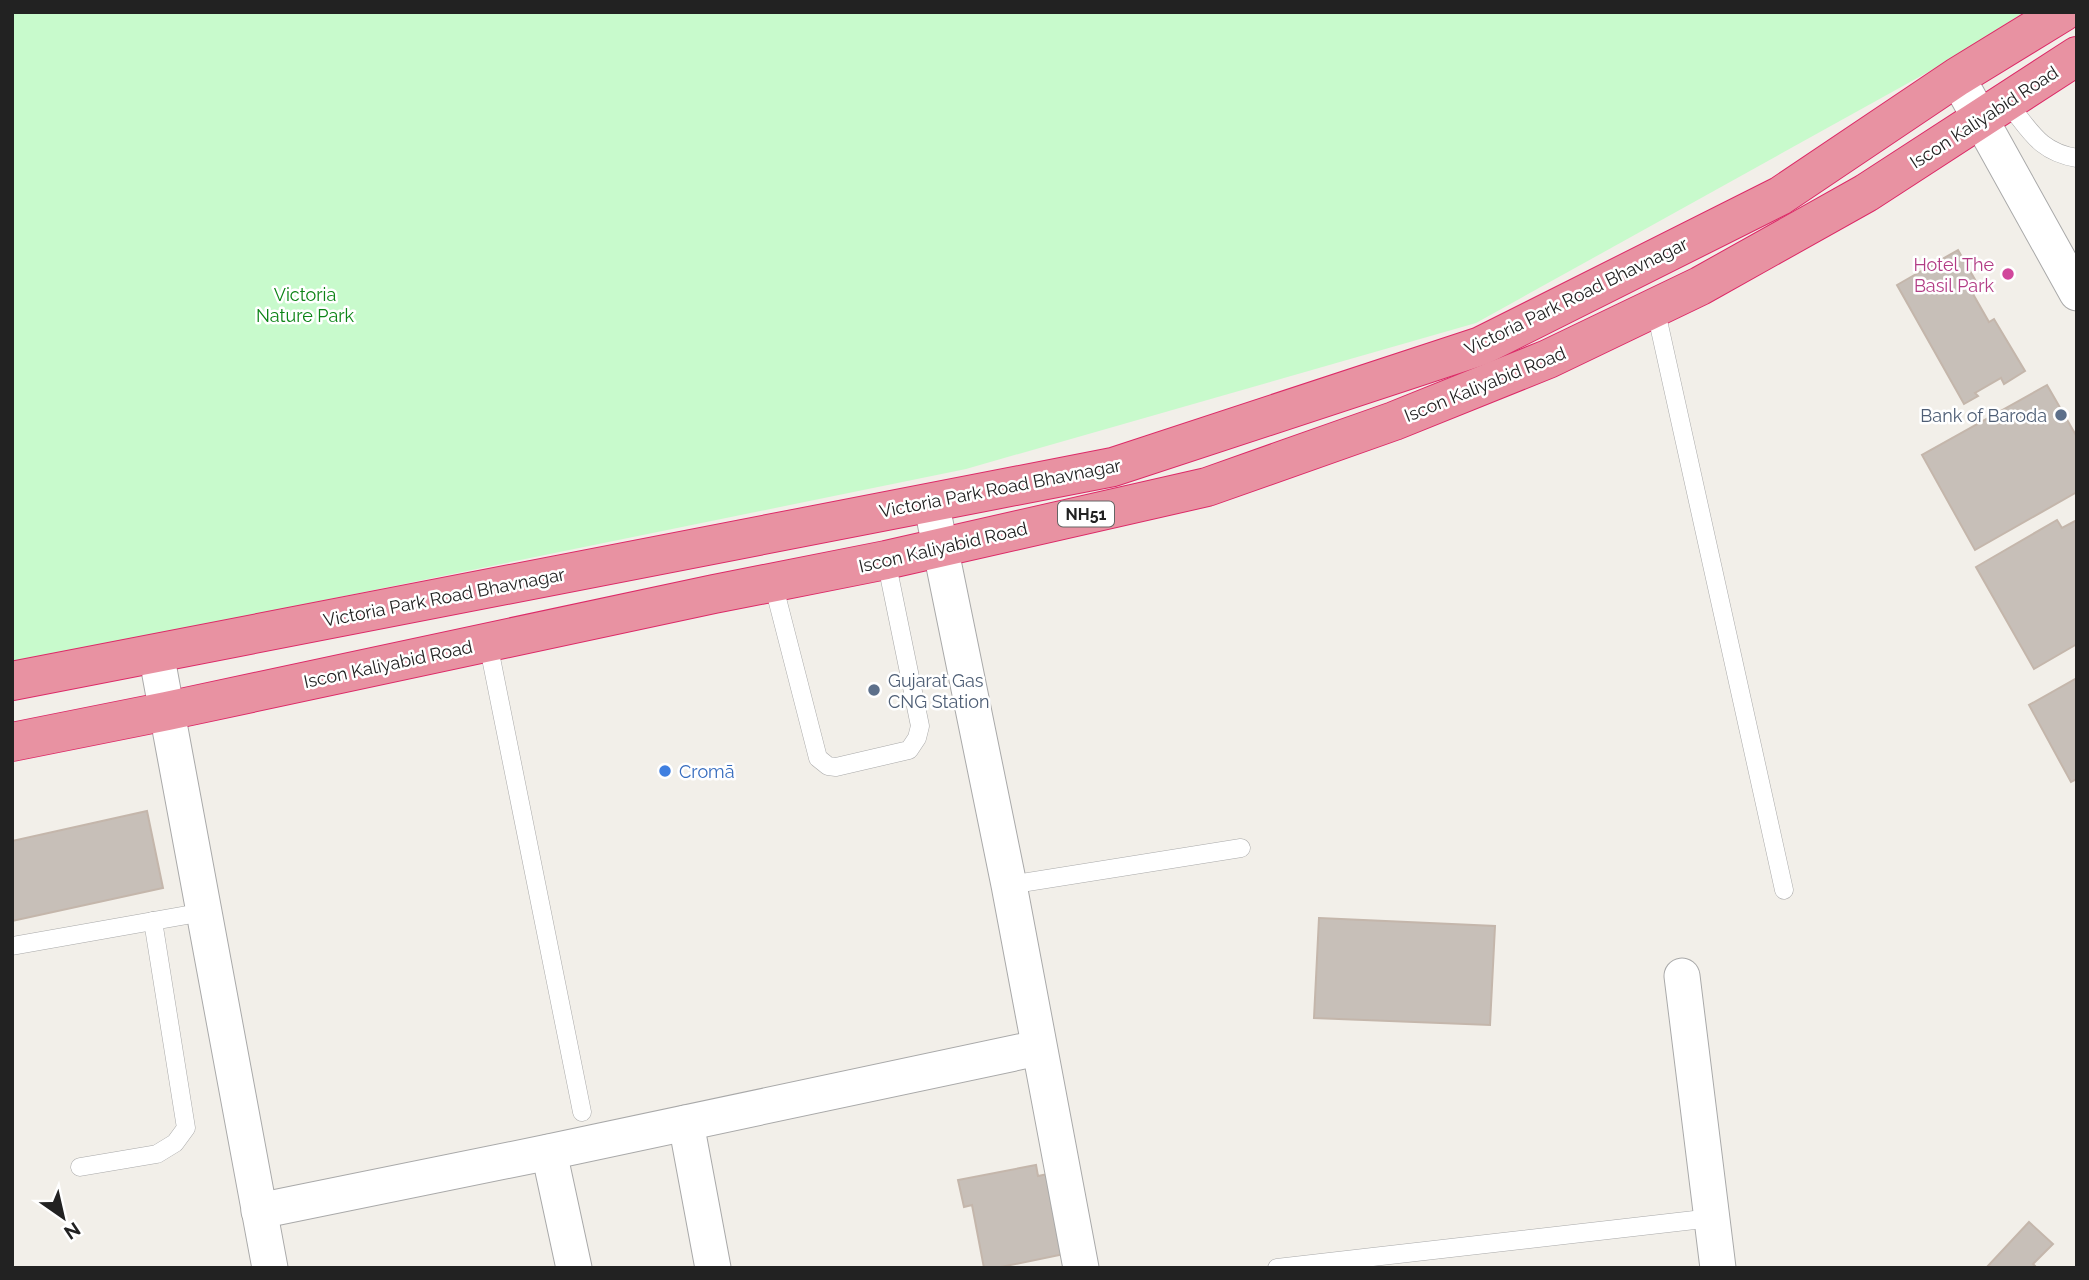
<svg xmlns="http://www.w3.org/2000/svg" width="2089" height="1280" viewBox="0 0 2089 1280" font-family="Raleway,sans-serif">
  <style>
    .park { fill: #c8facc }
    .building { fill: #c7bfb8; stroke: #c4b6ab; stroke-width: 2 }
    .lines { fill: none; stroke-linecap: round; stroke-linejoin: round }
    .lane-casing { stroke: #a9a9a9; stroke-width: 19 }
    .street-casing { stroke: #a9a9a9; stroke-width: 37 }
    .highway-casing { stroke: #dc2a67; stroke-width: 40 }
    .lane { stroke: #fff; stroke-width: 18 }
    .street { stroke: #fff; stroke-width: 35 }
    .highway { stroke: #e892a2; stroke-width: 38 }
    .hotel-dot { fill: #d1479c; stroke: #fff; stroke-width: 2.5 }
    .service-dot { fill: #5c6f8a; stroke: #fff; stroke-width: 2.5 }
    .shop-dot { fill: #3f7fe0; stroke: #fff; stroke-width: 2.5 }
    .labels { text-anchor: middle; dominant-baseline: central; stroke-width: 5; stroke-linejoin: round; paint-order: stroke }
    .shield { fill: #fff; stroke: #646464; stroke-width: 2 }
    .shield-label { font-size: 16px; font-weight: bold; fill: #222 }
    .street-label { font-size: 18px; fill: #222; stroke: #fff }
    .hotel-label { font-size: 18px; fill: #b23c85; stroke: #fff; text-anchor: end }
    .park-label { font-size: 18px; fill: #0c8416; stroke: #fff }
    .service-label { font-size: 18px; fill: #4e5e75; stroke: #fff; text-anchor: end }
    .shop-label { font-size: 18px; fill: #366cbe; stroke: #fff; text-anchor: start }
  </style>
  <rect width="100%" height="100%" fill="#f2efe9"/>
  <path class="park" d="M 12,12 L 2024,12 L 1948,61 L 1476,323 L 966,469 L 12,664 Z"/>
  <g class="building">
    <path d="M 1958,250 L 1977,283 L 1969,287 L 1989,322 L 1994,319 L 2025,371 L 2004,384 L 2001,378 L 1975,393 L 1978,396 L 1964,404 L 1897,285 Z"/>
    <path d="M 2047,385 L 2077,437 L 2077,492 L 1975,550 L 1922,455 Z"/>
    <path d="M 2057,520 L 2062,528 L 2077,520 L 2077,644 L 2034,669 L 1976,567 Z"/>
    <path d="M 2077,678 L 2077,779 L 2071,782 L 2029,705 Z"/>
    <path d="M 147,811 L 163,888 L 12,921 L 12,841 Z"/>
    <path d="M 1319,918 L 1495,926 L 1490,1025 L 1314,1018 Z"/>
    <path d="M 1036,1165 L 1038,1176 L 1058,1172 L 1074,1252 L 996,1268 L 984,1268 L 972,1205 L 964,1207 L 958,1180 Z"/>
    <path d="M 2029,1222 L 2053,1244 L 2033,1264 L 2037,1268 L 1986,1268 Z"/>
  </g>
  <g class="lines">
    <g class="lane-casing">
      <g id="lane">
        <path d="M 2007,102 C 2030,130 2039,152 2077,158"/>
        <path d="M 1655,307 L 1784,890"/>
        <path d="M 773,583 L 818,758 L 828,766 L 836,767 L 909,750 L 917,738 L 920,726 L 886,560"/>
        <path d="M 488,643 L 582,1112"/>
        <path d="M 1009,885 L 1241,848"/>
        <path d="M 12,946 L 204,912"/>
        <path d="M 80,1167 L 157,1154 L 175,1143 L 186,1128 L 153,921"/>
        <path d="M 1277,1268 L 1712,1218"/>
      </g>
    </g>
    <g class="street-casing">
      <g id="street">
        <path d="M 1957,77 L 2077,293"/>
        <path d="M 931,502 L 1009,885 L 1081,1268"/>
        <path d="M 156,653 L 270,1268"/>
        <path d="M 1682,976 L 1718,1268"/>
        <path d="M 686,1123 L 713,1268"/>
        <path d="M 549,1152 L 574,1268"/>
        <path d="M 259,1211 L 549,1152 L 1038,1048"/>
      </g>
    </g>
    <g class="highway-casing">
      <g id="highway">
        <path d="M 12,681 L 1113,467 L 1481,346 L 1780,196 L 1957,77 L 2063,12"/>
        <path d="M 12,742 L 167,711 L 714,594 L 886,560 L 1207,487 L 1394,421 L 1548,359 L 1700,286 L 1866,193 L 2077,56"/>
      </g>
    </g>
    <use href="#lane" class="lane"/>
    <use href="#street" class="street"/>
    <use href="#highway" class="highway"/>
  </g>
  <circle class="hotel-dot" cx="2008" cy="274" r="7"/>
  <g class="service-dot">
    <circle cx="2061" cy="415" r="7"/>
    <circle cx="874" cy="690" r="7"/>
  </g>
  <circle class="shop-dot" cx="665" cy="771" r="7"/>
  <g class="labels">
    <rect class="shield" x="1058" y="501.5" width="56" height="25" rx="5"/>
    <g class="shield-label">
      <text x="1086" y="514">NH51</text>
    </g>
    <g class="street-label">
      <text transform="translate(1984 117) rotate(-33)">Iscon Kaliyabid Road</text>
      <text transform="translate(1576 296) rotate(-26)">Victoria Park Road Bhavnagar</text>
      <text transform="translate(1485 384) rotate(-22)">Iscon Kaliyabid Road</text>
      <text transform="translate(1000 488) rotate(-11)">Victoria Park Road Bhavnagar</text>
      <text transform="translate(943 547) rotate(-13)">Iscon Kaliyabid Road</text>
      <text transform="translate(444 597) rotate(-11)">Victoria Park Road Bhavnagar</text>
      <text transform="translate(388 664) rotate(-12)">Iscon Kaliyabid Road</text>
    </g>
    <g class="hotel-label">
      <text x="1994" y="264">Hotel The<tspan x="1994" dy="21">Basil Park</tspan></text>
    </g>
    <g class="park-label">
      <text x="305" y="294">Victoria<tspan x="305" dy="21">Nature Park</tspan></text>
    </g>
    <g class="service-label">
      <text x="2047" y="415">Bank of Baroda</text>
      <text x="888" y="680" text-anchor="start">Gujarat Gas<tspan x="888" dy="21">CNG Station</tspan></text>
    </g>
    <g class="shop-label">
      <text x="679" y="771">Cromā</text>
    </g>
  </g>
  <rect width="2089" height="1280" fill="none" stroke="#222222" stroke-width="28"/>
  <g transform="translate(63 1217) rotate(146)" stroke="#ffffff" stroke-width="5" paint-order="stroke">
  <path d="M0-5L12 26L0 18L-12 26Z" fill="#222222"/>
  <text y="-10" font-size="19" font-weight="bold" text-anchor="middle" fill="#222222">N</text>
  </g>
</svg>
